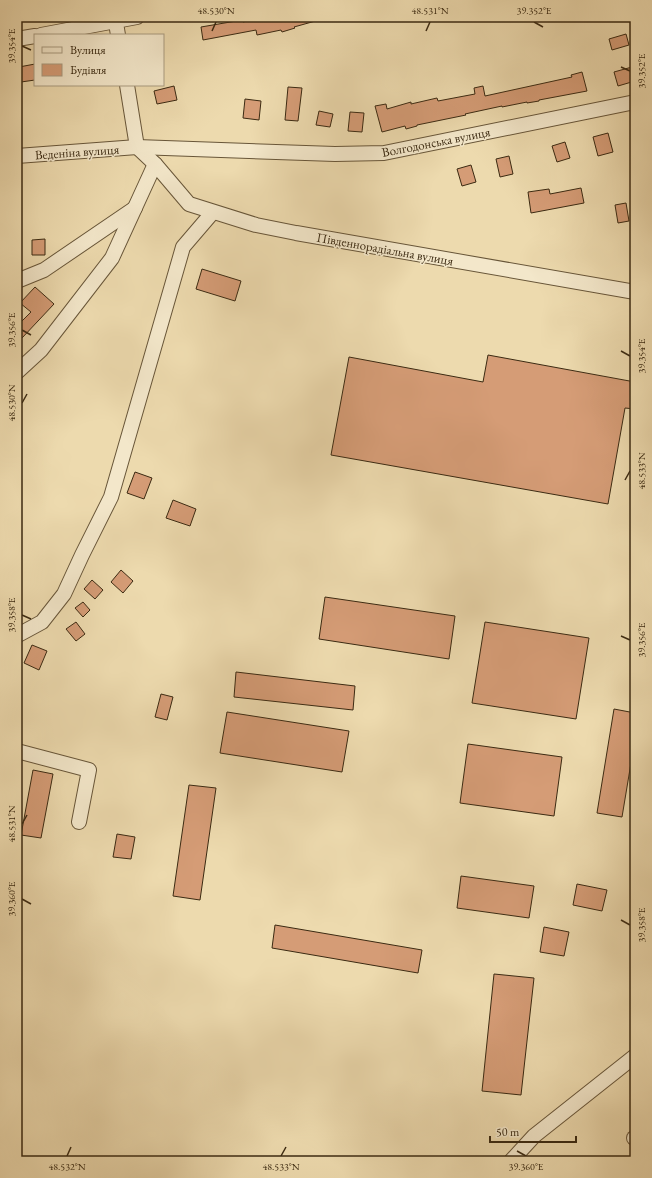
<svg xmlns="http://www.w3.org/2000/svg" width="652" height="1178" viewBox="0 0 652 1178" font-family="'EB Garamond',serif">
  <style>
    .building { fill: #d59c76; stroke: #3b2a12 }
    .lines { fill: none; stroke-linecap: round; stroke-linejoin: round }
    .minor-casing { stroke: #685639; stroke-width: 16 }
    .minor { stroke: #f3e7ca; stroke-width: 14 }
    .ticks { fill: none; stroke: #3b2a12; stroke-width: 1.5 }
    .labels { text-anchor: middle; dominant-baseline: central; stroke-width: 3; stroke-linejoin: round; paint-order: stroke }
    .street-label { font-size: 13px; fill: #3b2a12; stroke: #f3e7ca }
    .neatline { fill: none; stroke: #3b2a12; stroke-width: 1.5 }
    .ticks-label { font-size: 10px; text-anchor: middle; fill: #3b2a12 }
  </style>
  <rect width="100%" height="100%" fill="#eddaae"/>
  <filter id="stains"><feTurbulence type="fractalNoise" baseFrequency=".005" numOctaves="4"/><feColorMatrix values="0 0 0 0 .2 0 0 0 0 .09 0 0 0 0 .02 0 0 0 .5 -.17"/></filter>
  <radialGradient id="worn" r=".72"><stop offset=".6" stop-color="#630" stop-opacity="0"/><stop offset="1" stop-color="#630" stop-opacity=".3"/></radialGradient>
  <g class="building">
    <path d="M 264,17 L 319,17 L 319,20 L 294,27 L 295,28 L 282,32 L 281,30 L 257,35 L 256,30 L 203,40 L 201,27 L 242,20 L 243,22 Z"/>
    <path d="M 626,34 L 629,45 L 612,50 L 609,39 Z"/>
    <path d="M 35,64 L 35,80 L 21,82 L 19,67 Z"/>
    <path d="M 632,67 L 635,81 L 618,86 L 614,72 Z"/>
    <path d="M 582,72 L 587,91 L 539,100 L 539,101 L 527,103 L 527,102 L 502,107 L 502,106 L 465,114 L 466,115 L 417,125 L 417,126 L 406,129 L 405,126 L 382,132 L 375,106 L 386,104 L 387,109 L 411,102 L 411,104 L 437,98 L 438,101 L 475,94 L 474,88 L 483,86 L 485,96 L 572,77 L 571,75 Z"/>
    <path d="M 174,86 L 177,100 L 157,104 L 154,91 Z"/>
    <path d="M 288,87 L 302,88 L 298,121 L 285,120 Z"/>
    <path d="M 245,99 L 261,101 L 259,120 L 243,118 Z"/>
    <path d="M 319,111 L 333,114 L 330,127 L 316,125 Z"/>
    <path d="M 350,112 L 364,113 L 362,132 L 348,131 Z"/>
    <path d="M 608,133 L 613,152 L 598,156 L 593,137 Z"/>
    <path d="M 565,142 L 570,158 L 557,162 L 552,146 Z"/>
    <path d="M 509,156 L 513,174 L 500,177 L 496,159 Z"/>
    <path d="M 471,165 L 476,182 L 462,186 L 457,169 Z"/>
    <path d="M 581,188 L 584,203 L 531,213 L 528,192 L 549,189 L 550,194 Z"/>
    <path d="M 626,203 L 629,221 L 618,223 L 615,205 Z"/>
    <path d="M 45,239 L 45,255 L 32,255 L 32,240 Z"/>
    <path d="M 202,269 L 241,281 L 235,301 L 196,289 Z"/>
    <path d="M 35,287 L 54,304 L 22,338 L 17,333 L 17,326 L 31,312 L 20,303 Z"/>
    <path d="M 488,355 L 635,382 L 635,409 L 625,408 L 608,504 L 331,455 L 349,357 L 483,382 Z"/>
    <path d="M 135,472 L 152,478 L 144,499 L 127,493 Z"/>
    <path d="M 173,500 L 196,509 L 190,526 L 166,518 Z"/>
    <path d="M 121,570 L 133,581 L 123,593 L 111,582 Z"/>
    <path d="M 92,580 L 103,590 L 95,599 L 84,589 Z"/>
    <path d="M 325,597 L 455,616 L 449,659 L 319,639 Z"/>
    <path d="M 83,602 L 90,610 L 83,617 L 75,608 Z"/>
    <path d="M 76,622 L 85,634 L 76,641 L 66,629 Z"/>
    <path d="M 485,622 L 589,638 L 576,719 L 472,703 Z"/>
    <path d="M 32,645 L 47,651 L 39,670 L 24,663 Z"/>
    <path d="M 236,672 L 355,686 L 353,710 L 234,697 Z"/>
    <path d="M 161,694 L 173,697 L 167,720 L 155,717 Z"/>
    <path d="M 614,709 L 635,713 L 635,739 L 622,817 L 597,813 Z"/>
    <path d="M 227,712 L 349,731 L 342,772 L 220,753 Z"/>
    <path d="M 468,744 L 562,757 L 554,816 L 460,803 Z"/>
    <path d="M 33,770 L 53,774 L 41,838 L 21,835 Z"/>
    <path d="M 189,785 L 216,788 L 200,900 L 173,896 Z"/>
    <path d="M 117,834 L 135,837 L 131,859 L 113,857 Z"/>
    <path d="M 461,876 L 534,886 L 529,918 L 457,908 Z"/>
    <path d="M 577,884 L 607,890 L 602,911 L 573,905 Z"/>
    <path d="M 275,925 L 422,950 L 418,973 L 272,948 Z"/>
    <path d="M 544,927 L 569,932 L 564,956 L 540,952 Z"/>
    <path d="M 494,974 L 534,978 L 521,1095 L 482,1091 Z"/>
  </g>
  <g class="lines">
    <g class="minor-casing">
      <g id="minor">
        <path d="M 115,17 L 118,35"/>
        <path d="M 41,35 L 137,17"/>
        <path d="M 17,39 L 35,36"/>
        <path d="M 127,85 L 137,147 L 155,164 L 189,204 L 256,225 L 296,233 L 635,292"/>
        <path d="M 17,156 L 137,147 L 335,154 L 384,153 L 635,102"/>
        <path d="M 17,281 L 44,270 L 135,208"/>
        <path d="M 17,372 L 41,350 L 112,258 L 155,164"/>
        <path d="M 17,634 L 18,635 L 42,622 L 64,594 L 82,555 L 111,497 L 183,247 L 213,212"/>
        <path d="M 17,751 L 89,770 L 79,822"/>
        <path d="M 634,1138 L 635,1138"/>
        <path d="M 511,1161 L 534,1136 L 635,1056"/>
      </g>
    </g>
    <use href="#minor" class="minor"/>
  </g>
  <path class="ticks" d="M 534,22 L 543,27M 212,31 L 216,22M 426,31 L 430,22M 22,46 L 31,50M 621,67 L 630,71M 22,330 L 31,335M 621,351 L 630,356M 22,403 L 27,394M 625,480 L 630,471M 22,615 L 31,619M 621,636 L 630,640M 22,824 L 27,815M 22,899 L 31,904M 621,920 L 630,925M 517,1151 L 526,1156M 67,1156 L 71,1147M 281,1156 L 286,1147"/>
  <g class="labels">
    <g class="street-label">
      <text transform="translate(436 142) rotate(-11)">Волгодонська вулиця</text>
      <text transform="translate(77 152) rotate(-4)">Веденіна вулиця</text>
      <text transform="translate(385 249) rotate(10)">Південнорадіальна вулиця</text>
    </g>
  </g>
  <rect width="652" height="1178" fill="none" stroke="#eddaae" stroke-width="44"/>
  <rect x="34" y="34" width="130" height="52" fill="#f3e7ca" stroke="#a99b80"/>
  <rect x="42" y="47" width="20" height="6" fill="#f3e7ca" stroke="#a99b80"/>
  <text x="70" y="54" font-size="12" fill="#3b2a12">Вулиця</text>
  <rect x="42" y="64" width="20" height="12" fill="#d59c76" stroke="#a99b80"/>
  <text x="70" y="74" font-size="12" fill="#3b2a12">Будівля</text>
  <path d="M490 1136v6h86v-6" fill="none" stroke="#3b2a12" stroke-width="2"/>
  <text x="496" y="1136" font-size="12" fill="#3b2a12" stroke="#f3e7ca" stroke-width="3" paint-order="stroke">50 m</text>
  <rect x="22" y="22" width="608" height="1134" class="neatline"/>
  <g class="ticks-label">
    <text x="216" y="14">48.530°N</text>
    <text x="430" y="14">48.531°N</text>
    <text x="534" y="14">39.352°E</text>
    <text transform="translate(11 46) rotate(-90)" y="4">39.354°E</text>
    <text transform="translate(641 71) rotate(-90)" y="4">39.352°E</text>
    <text transform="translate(11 330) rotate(-90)" y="4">39.356°E</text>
    <text transform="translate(641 356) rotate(-90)" y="4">39.354°E</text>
    <text transform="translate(11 403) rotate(-90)" y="4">48.530°N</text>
    <text transform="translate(641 471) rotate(-90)" y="4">48.533°N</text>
    <text transform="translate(11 615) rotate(-90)" y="4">39.358°E</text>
    <text transform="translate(641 640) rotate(-90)" y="4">39.356°E</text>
    <text transform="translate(11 824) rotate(-90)" y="4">48.531°N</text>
    <text transform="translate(11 899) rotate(-90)" y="4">39.360°E</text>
    <text transform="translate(641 925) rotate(-90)" y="4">39.358°E</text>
    <text x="67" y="1170">48.532°N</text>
    <text x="281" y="1170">48.533°N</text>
    <text x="526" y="1170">39.360°E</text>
  </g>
  <rect width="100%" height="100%" filter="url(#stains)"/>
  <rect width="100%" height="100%" fill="url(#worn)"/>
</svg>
